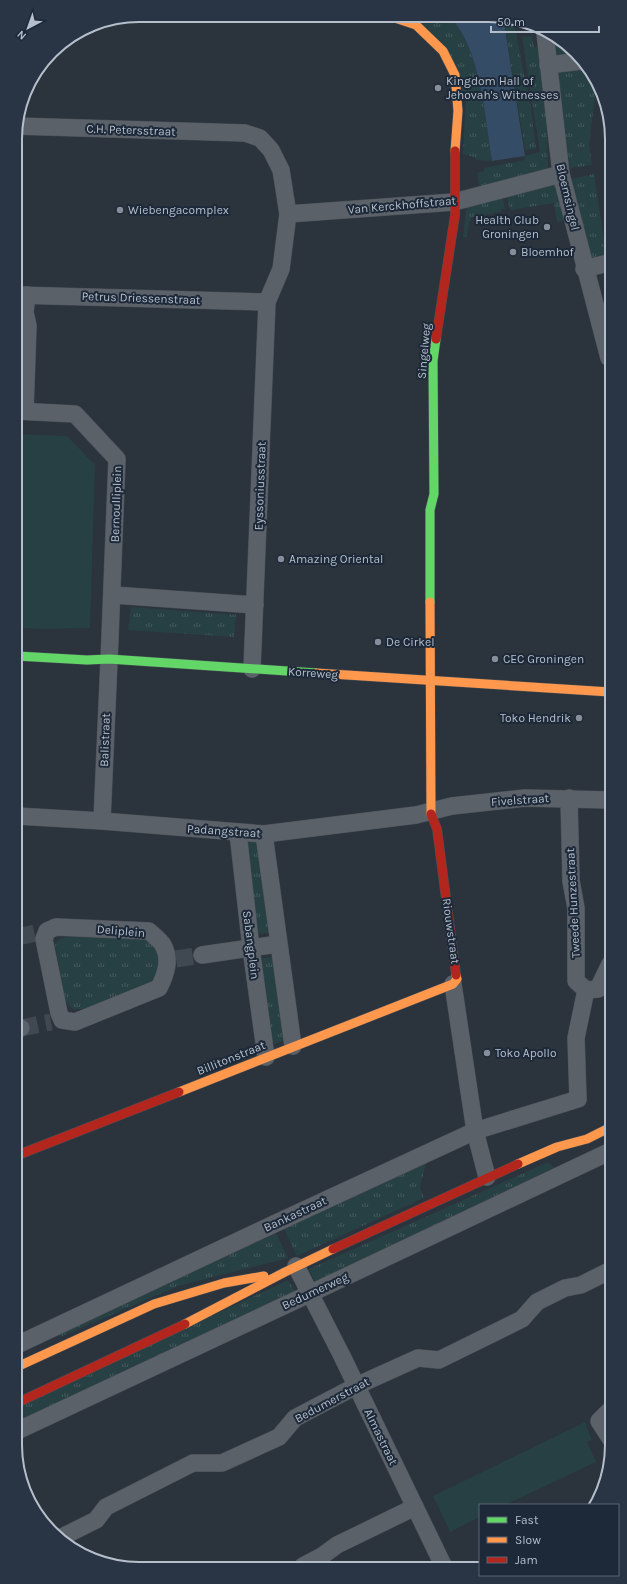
<svg xmlns="http://www.w3.org/2000/svg" width="627" height="1584" viewBox="0 0 627 1584" font-family="Karla,sans-serif">
  <style>
    .grass { fill: url(#grass-tufts) }
    .park { fill: #274043 }
    .water { fill: #354c67 }
    .lines { fill: none; stroke-linecap: round; stroke-linejoin: round }
    .street-tunnel { stroke: #404852; stroke-width: 17; stroke-dasharray: 17 8; stroke-linecap: butt }
    .street-casing { stroke: #494f56; stroke-width: 18 }
    .fast-casing { stroke: #494f56; stroke-width: 10 }
    .slow-casing { stroke: #494f56; stroke-width: 10 }
    .jam-casing { stroke: #494f56; stroke-width: 10 }
    .street { stroke: #5b6169; stroke-width: 17 }
    .fast { stroke: #63d668; stroke-width: 9 }
    .slow { stroke: #ff974d; stroke-width: 9 }
    .jam { stroke: #b3261e; stroke-width: 9 }
    .poi-dot { fill: #858e9a; stroke: #1d2938; stroke-width: 1.5 }
    .labels { text-anchor: middle; dominant-baseline: central; stroke-width: 4; stroke-linejoin: round; paint-order: stroke }
    .poi-label { font-size: 12px; fill: #b5bfcc; stroke: #1d2938; text-anchor: start }
    .street-label { font-size: 12px; fill: #b5bfcc; stroke: #1d2938 }
    .rim { fill: none; stroke: #b5bfcc; stroke-width: 2 }
  </style>
  <defs>
    <pattern id="grass-tufts" width="24" height="20" patternUnits="userSpaceOnUse"><rect width="24" height="20" fill="#274043"/><path d="M3 7l-1-3M5 7V3M7 7l1-3M15 17l-1-3M17 17v-4M19 17l1-3" fill="none" stroke="#445a5d"/></pattern>
  </defs>
  <rect width="100%" height="100%" fill="#2b333c"/>
  <g class="grass">
    <path d="M 417,17 L 450,17 C 481,49 485,118 492,161 L 477,160 L 474,157 L 463,154 L 466,95 Z"/>
    <path d="M 503,17 L 513,18 L 531,109 L 536,149 L 525,150 Z"/>
    <path d="M 532,36 L 534,47 L 539,47 L 546,110 L 548,170 L 480,188 L 477,173 L 484,171 L 484,168 L 524,160 L 524,156 L 540,152 L 522,37 Z"/>
    <path d="M 560,41 L 568,45 L 569,54 L 576,53 L 578,55 L 555,57 L 554,45 Z"/>
    <path d="M 584,63 L 597,80 L 589,145 L 592,165 L 570,168 L 564,123 L 562,123 L 557,69 Z"/>
    <path d="M 594,174 L 604,240 L 608,240 L 608,256 L 589,259 L 577,215 L 571,179 Z"/>
    <path d="M 551,183 L 556,186 L 565,220 L 557,222 L 554,203 L 510,210 L 506,193 Z"/>
    <path d="M 502,194 L 505,209 L 501,209 L 501,212 L 472,217 L 469,222 L 467,237 L 463,237 L 467,205 Z"/>
    <path d="M 131,607 L 236,615 L 234,637 L 128,630 Z"/>
    <path d="M 248,840 L 256,840 L 273,932 L 254,935 L 244,842 Z"/>
    <path d="M 73,935 L 123,936 L 152,941 L 157,949 L 161,971 L 147,986 L 85,1009 L 73,1009 L 65,1001 L 55,944 L 60,939 Z"/>
    <path d="M 277,956 L 285,1040 L 275,1044 L 270,1041 L 257,959 Z"/>
    <path d="M 548,1162 L 554,1168 L 315,1282 L 309,1269 Z"/>
    <path d="M 426,1163 L 420,1187 L 424,1198 L 297,1256 L 284,1229 Z"/>
    <path d="M 276,1233 L 288,1258 L 178,1286 L 60,1337 L 58,1334 Z"/>
    <path d="M 288,1280 L 295,1291 L 19,1422 L 19,1407 Z"/>
  </g>
  <g class="park">
    <path d="M 16,434 L 67,436 L 95,465 L 90,628 L 42,629 L 17,628 Z"/>
    <path d="M 274,980 L 277,996 L 266,998 L 264,981 Z"/>
    <path d="M 585,1422 L 592,1440 L 587,1442 L 596,1462 L 505,1505 L 480,1505 L 480,1517 L 450,1532 L 433,1496 Z"/>
  </g>
  <path class="water" d="M 450,17 L 503,17 L 525,156 L 492,161 C 485,118 481,49 450,17 Z"/>
  <g class="lines">
    <g class="street-tunnel">
      <path d="M 18,937 L 35,933"/>
      <path d="M 176,959 L 202,955"/>
      <path d="M 21,1028 L 51,1022"/>
    </g>
    <g class="street-casing">
      <g id="street">
        <path d="M 545,33 L 561,174 L 609,358"/>
        <path d="M 548,65 L 582,61"/>
        <path d="M 16,126 L 245,133 L 260,138 L 271,150 L 281,170 L 288,214 L 281,269 L 267,302 L 252,669"/>
        <path d="M 288,214 L 454,202 L 561,174"/>
        <path d="M 584,269 L 608,263"/>
        <path d="M 16,295 L 267,302"/>
        <path d="M 16,411 L 75,414 L 117,459 C 113,580 107,700 102,821"/>
        <path d="M 25,411 L 28,326 L 25,312 L 27,295"/>
        <path d="M 113,595 L 255,605"/>
        <path d="M 569,798 L 571,881 L 576,908 L 576,981 L 586,990"/>
        <path d="M 17,816 L 102,821 L 264,834 L 416,815 L 452,806 L 525,798 L 610,800"/>
        <path d="M 238,833 L 251,948 L 266,1057"/>
        <path d="M 264,834 L 293,1046"/>
        <path d="M 56,927 L 149,931 C 153,935 160,940 163,945 C 171,959 166,974 159,988 L 75,1022 L 62,1020 L 59,1013 L 44,939 L 47,931 Z"/>
        <path d="M 202,955 L 278,944"/>
        <path d="M 453,984 L 475,1131 L 487,1177"/>
        <path d="M 586,990 L 598,989 L 610,964"/>
        <path d="M 18,1029 L 21,1028"/>
        <path d="M 296,1266 L 342,1356 L 443,1565"/>
        <path d="M 19,1344 L 274,1224 L 475,1131 L 578,1099 L 576,1038 L 586,990"/>
        <path d="M 612,1408 L 599,1421 L 612,1441"/>
        <path d="M 19,1430 L 309,1294 L 611,1151"/>
        <path d="M 58,1539 L 96,1520 L 106,1507 L 193,1463 L 222,1463 L 279,1437 L 295,1418 L 356,1386 L 418,1358 L 439,1360 L 522,1319 L 537,1302 L 565,1288 L 581,1285 L 611,1270"/>
        <path d="M 303,1566 L 322,1556 L 337,1545 L 415,1507"/>
      </g>
    </g>
    <g class="fast-casing">
      <g id="fast">
        <path d="M 430,602 L 430,510 L 434,494 L 433,361 L 436,339"/>
        <path d="M 17,656 L 87,660 L 109,659 L 316,673"/>
      </g>
    </g>
    <g class="slow-casing">
      <g id="slow">
        <path d="M 392,17 L 416,25 L 443,51 L 455,75 L 458,111 L 455,151"/>
        <path d="M 430,602 L 431,814"/>
        <path d="M 316,673 L 610,692"/>
        <path d="M 179,1092 L 453,984 L 457,979 L 456,975"/>
        <path d="M 518,1164 L 557,1147 L 587,1139 L 611,1127"/>
        <path d="M 185,1324 L 285,1272 L 333,1249"/>
        <path d="M 19,1366 L 154,1304 L 224,1283 L 264,1276"/>
      </g>
    </g>
    <g class="jam-casing">
      <g id="jam">
        <path d="M 436,339 L 455,215 L 455,151"/>
        <path d="M 431,814 L 437,829 L 456,975"/>
        <path d="M 18,1155 L 179,1092"/>
        <path d="M 333,1249 L 518,1164"/>
        <path d="M 19,1402 L 185,1324"/>
      </g>
    </g>
    <use href="#street" class="street"/>
    <use href="#fast" class="fast"/>
    <use href="#slow" class="slow"/>
    <use href="#jam" class="jam"/>
  </g>
  <g class="poi-dot">
    <circle cx="438" cy="88" r="4"/>
    <circle cx="120" cy="210" r="4"/>
    <circle cx="547" cy="227" r="4"/>
    <circle cx="513" cy="252" r="4"/>
    <circle cx="281" cy="559" r="4"/>
    <circle cx="378" cy="642" r="4"/>
    <circle cx="495" cy="659" r="4"/>
    <circle cx="579" cy="718" r="4"/>
    <circle cx="487" cy="1053" r="4"/>
  </g>
  <g class="labels">
    <g class="poi-label">
      <text x="446" y="81">Kingdom Hall of<tspan x="446" dy="14">Jehovah's Witnesses</tspan></text>
      <text x="128" y="210">Wiebengacomplex</text>
      <text x="539" y="220" text-anchor="end">Health Club<tspan x="539" dy="14">Groningen</tspan></text>
      <text x="521" y="252">Bloemhof</text>
      <text x="289" y="559">Amazing Oriental</text>
      <text x="386" y="642">De Cirkel</text>
      <text x="503" y="659">CEC Groningen</text>
      <text x="571" y="718" text-anchor="end">Toko Hendrik</text>
      <text x="495" y="1053">Toko Apollo</text>
    </g>
    <g class="street-label">
      <text transform="translate(131 130) rotate(2)">C.H. Petersstraat</text>
      <text transform="translate(568 197) rotate(77)">Bloemsingel</text>
      <text transform="translate(402 205) rotate(-5)">Van Kerckhoffstraat</text>
      <text transform="translate(141 298) rotate(2)">Petrus Driessenstraat</text>
      <text transform="translate(424 351) rotate(-85)">Singelweg</text>
      <text transform="translate(260 486) rotate(-88)">Eyssoniusstraat</text>
      <text transform="translate(116 504) rotate(-88)">Bernoulliplein</text>
      <text transform="translate(313 673) rotate(4)">Korreweg</text>
      <text transform="translate(105 740) rotate(-88)">Balistraat</text>
      <text transform="translate(520 800) rotate(-4)">Fivelstraat</text>
      <text transform="translate(224 831) rotate(4)">Padangstraat</text>
      <text transform="translate(573 903) rotate(-93)">Tweede Hunzestraat</text>
      <text transform="translate(121 931) rotate(5)">Deliplein</text>
      <text transform="translate(451 931) rotate(82)">Riouwstraat</text>
      <text transform="translate(251 945) rotate(83)">Sabangplein</text>
      <text transform="translate(231 1058) rotate(-22)">Billitonstraat</text>
      <text transform="translate(295 1214) rotate(-25)">Bankastraat</text>
      <text transform="translate(315 1291) rotate(-25)">Bedumerweg</text>
      <text transform="translate(332 1400) rotate(-28)">Bedumerstraat</text>
      <text transform="translate(381 1437) rotate(64)">Almastraat</text>
    </g>
  </g>
  <path d="M0 0H627V1584H0ZM139 22H488A117 117 0 0 1 605 139V1445A117 117 0 0 1 488 1562H139A117 117 0 0 1 22 1445V139A117 117 0 0 1 139 22Z" fill="#293544" fill-rule="evenodd"/>
  <path class="rim" d="M139 22H488A117 117 0 0 1 605 139V1445A117 117 0 0 1 488 1562H139A117 117 0 0 1 22 1445V139A117 117 0 0 1 139 22Z"/>
  <rect x="479" y="1504" width="140" height="72" fill="#1d2938" stroke="#5a6573"/>
  <rect x="487" y="1517" width="20" height="6" fill="#63d668" stroke="#5a6573"/>
  <text x="515" y="1524" font-size="12" fill="#b5bfcc">Fast</text>
  <rect x="487" y="1537" width="20" height="6" fill="#ff974d" stroke="#5a6573"/>
  <text x="515" y="1544" font-size="12" fill="#b5bfcc">Slow</text>
  <rect x="487" y="1557" width="20" height="6" fill="#b3261e" stroke="#5a6573"/>
  <text x="515" y="1564" font-size="12" fill="#b5bfcc">Jam</text>
  <g transform="translate(28 28) rotate(221)" stroke="#1d2938" stroke-width="3" paint-order="stroke">
  <path d="M0-3L7 15L0 10L-7 15Z" fill="#b5bfcc"/>
  <text y="-6" font-size="11" font-weight="bold" text-anchor="middle" fill="#b5bfcc">N</text>
  </g>
  <path d="M491 26v6h108v-6" fill="none" stroke="#b5bfcc" stroke-width="2"/>
  <text x="497" y="26" font-size="12" fill="#b5bfcc" stroke="#1d2938" stroke-width="3" paint-order="stroke">50 m</text>
</svg>
